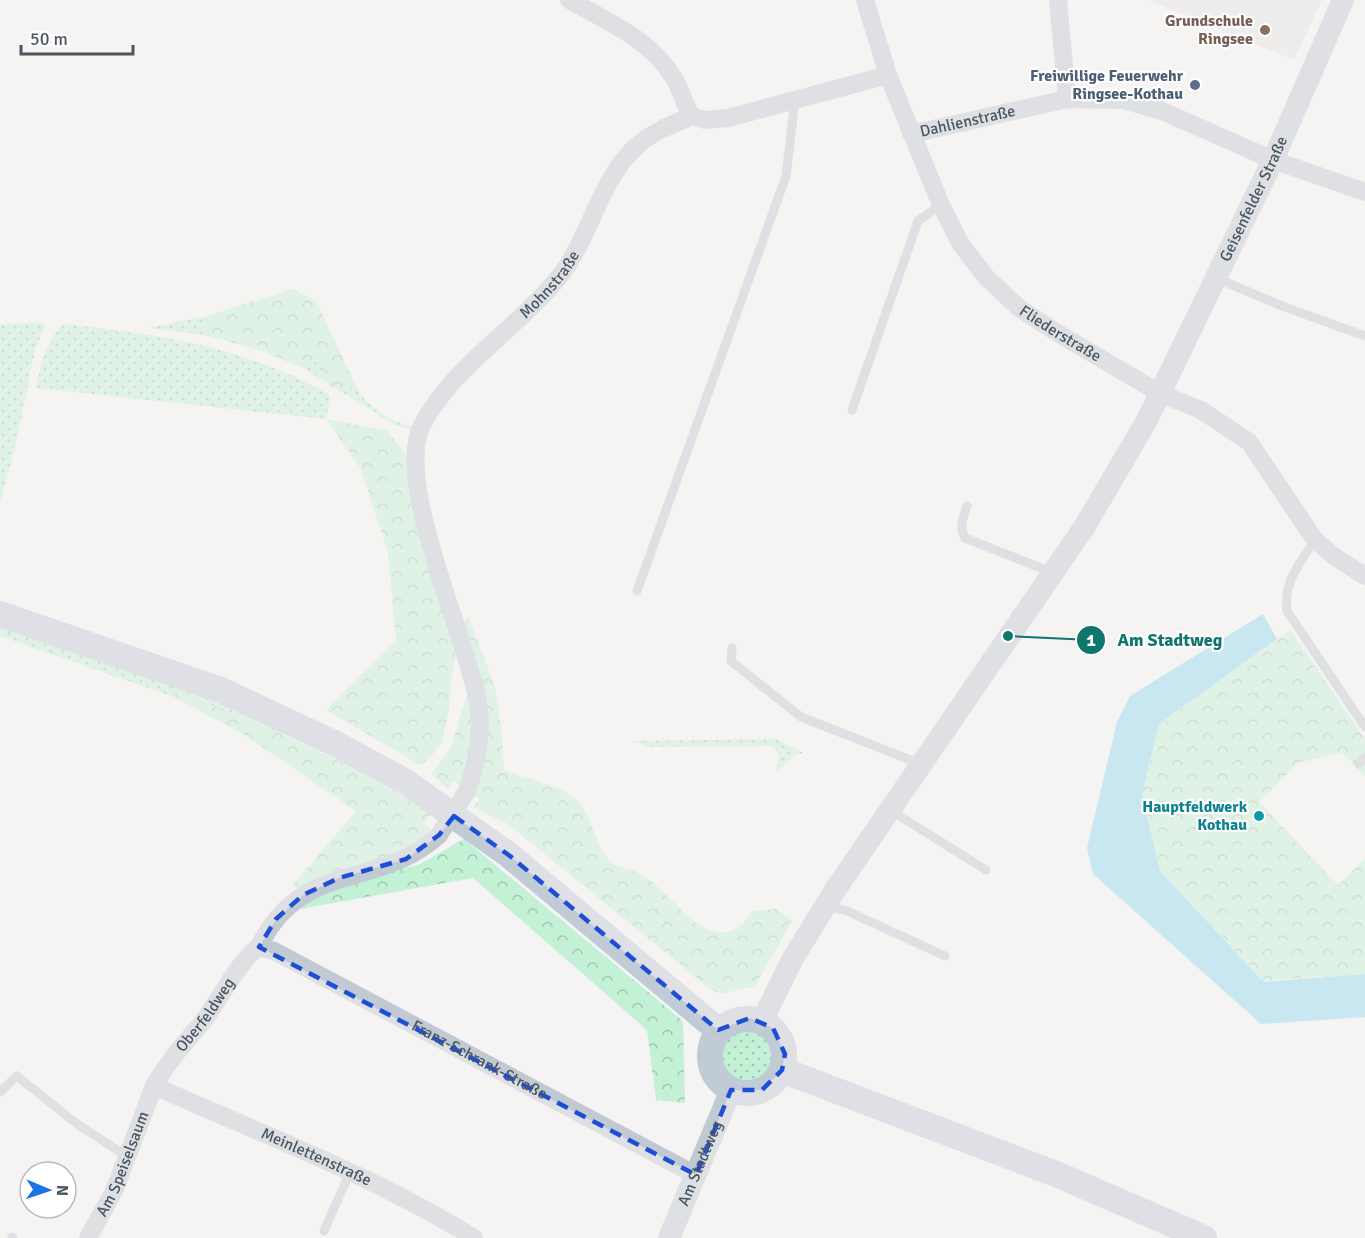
<svg xmlns="http://www.w3.org/2000/svg" width="1365" height="1238" viewBox="0 0 1365 1238" font-family="Signika,sans-serif">
  <style>
    .education { fill: #e6e4e5 }
    .grass { fill: url(#grass-dots) }
    .forest { fill: url(#forest-crowns) }
    .water { fill: #90daee }
    .lines { fill: none; stroke-linecap: round; stroke-linejoin: round }
    .service { stroke: #c1cad2; stroke-width: 9 }
    .minor { stroke: #c1cad2; stroke-width: 18 }
    .tertiary { stroke: #c1cad2; stroke-width: 22 }
    .secondary { stroke: #c1cbd6; stroke-width: 26 }
    .minor-bridge { stroke: #c1cad2; stroke-width: 18 }
    .marked { fill: none; stroke: #1d4ed8; stroke-width: 4.5; stroke-dasharray: 12 8; stroke-linejoin: round }
    .education-dot { fill: #8d6e63; stroke: #fff; stroke-width: 2 }
    .service-dot { fill: #5c6f8a; stroke: #fff; stroke-width: 2 }
    .culture-dot { fill: #0f9aa8; stroke: #fff; stroke-width: 2 }
    .labels { text-anchor: middle; dominant-baseline: central; stroke-width: 4.5; stroke-linejoin: round; paint-order: stroke }
    .education-label { font-size: 16px; font-weight: bold; fill: #785e54; stroke: #fff; text-anchor: end }
    .service-label { font-size: 16px; font-weight: bold; fill: #4e5e75; stroke: #fff; text-anchor: end }
    .street-label { font-size: 16px; fill: #4a5661; stroke: #fff }
    .culture-label { font-size: 16px; font-weight: bold; fill: #0d838f; stroke: #fff; text-anchor: end }
    .leader { fill: none; stroke: #0f766e; stroke-width: 2 }
    .callout-dot { fill: #0f766e; stroke: #fff; stroke-width: 2 }
    .mark-label { font-size: 18px; text-anchor: middle; font-weight: bold; fill: #fff }
    .callout-label { font-size: 18px; text-anchor: middle; font-weight: bold; fill: #0f766e; stroke: #fff; stroke-width: 4.5; stroke-linejoin: round; paint-order: stroke }
  </style>
  <defs>
    <pattern id="grass-dots" width="8" height="8" patternUnits="userSpaceOnUse" patternTransform="scale(1.5)"><rect width="8" height="8" fill="#c3f1d5"/><path d="M2 2h.1M6 6h.1" fill="none" stroke="#a0c6b0" stroke-width="1.8" stroke-linecap="round"/></pattern>
    <pattern id="forest-crowns" width="20" height="18" patternUnits="userSpaceOnUse" patternTransform="scale(1.5)"><rect width="20" height="18" fill="#c3f1d5"/><path d="M2 6a3 3 0 1 1 6 0M12 15a3 3 0 1 1 6 0" fill="none" stroke="#a0c6b0"/></pattern>
  </defs>
  <rect width="100%" height="100%" fill="#f5f3f3"/>
  <path class="education" d="M 1149,0 L 1322,0 L 1294,60 Z"/>
  <g class="grass">
    <path d="M 207,316 L 205,335 L 148,328 Z"/>
    <path d="M 42,323 L 46,325 C 33,348 30,374 25,400 C 18,435 10,469 0,503 L 0,324 Z"/>
    <path d="M 63,324 C 163,335 240,345 330,395 L 326,419 L 36,388 C 41,363 45,344 63,324 Z"/>
    <path d="M 317,359 L 345,390 L 355,384 C 365,406 391,422 414,427 L 412,429 L 395,425 L 305,369 Z"/>
    <path d="M 0,624 L 158,675 L 319,749 L 176,691 L 174,697 L 0,636 Z"/>
    <path d="M 776,739 L 804,753 L 795,755 L 776,773 L 779,754 L 772,746 L 651,747 L 631,741 Z"/>
    <circle cx="746" cy="1055" r="30"/>
  </g>
  <g class="forest">
    <path d="M 293,289 L 316,301 L 355,384 L 345,390 L 330,387 L 317,359 L 305,369 L 262,351 L 205,335 L 207,316 Z"/>
    <path d="M 326,419 L 388,431 L 405,454 L 437,587 L 458,648 L 451,679 L 449,709 L 442,742 L 430,758 L 420,765 L 326,710 L 396,640 L 388,552 L 361,469 Z"/>
    <path d="M 468,616 L 495,687 L 502,735 L 504,770 C 523,777 556,785 572,796 C 592,811 592,836 605,855 C 616,871 631,867 644,876 C 674,895 717,969 752,911 L 777,909 L 792,921 L 755,986 L 721,994 L 710,989 L 508,824 L 473,807 L 479,799 L 473,795 C 502,737 482,681 463,625 Z"/>
    <path d="M 1290,630 L 1365,739 L 1365,776 L 1342,752 L 1298,763 L 1259,802 L 1338,885 L 1365,859 L 1365,974 L 1264,981 L 1160,871 L 1142,794 L 1159,724 Z"/>
    <path d="M 176,691 C 266,726 350,760 431,814 L 424,824 L 432,830 L 407,850 L 326,875 L 300,889 L 292,886 L 356,811 L 243,734 L 174,697 Z"/>
    <path d="M 468,691 C 475,724 471,754 460,786 L 453,781 L 448,789 L 431,774 L 451,747 Z"/>
    <path d="M 464,839 L 683,1021 L 685,1103 L 656,1100 L 647,1030 L 473,878 L 294,910 L 346,882 L 418,865 Z"/>
  </g>
  <path class="water" d="M 1263,614 L 1277,639 L 1159,724 L 1142,794 L 1160,871 L 1264,982 L 1365,974 L 1365,1017 L 1261,1024 L 1093,874 L 1087,848 L 1117,722 L 1130,696 Z"/>
  <g class="lines">
    <g class="service">
      <path d="M 1216,278 L 1282,306 L 1365,336"/>
      <path d="M 852,410 L 918,221 L 941,205"/>
      <path d="M 967,506 C 963,518 959,527 965,538 L 1051,572"/>
      <path d="M 1315,540 C 1300,563 1283,582 1287,611 L 1365,727"/>
      <path d="M 637,591 L 786,176 L 795,100"/>
      <path d="M 732,648 L 731,661 L 801,717 L 921,764"/>
      <path d="M 1359,764 L 1365,757"/>
      <path d="M 890,810 L 986,870"/>
      <path d="M 828,906 L 847,911 L 945,956"/>
      <path d="M 0,1092 L 17,1076 L 77,1124 L 128,1157"/>
      <path d="M 324,1231 L 350,1172"/>
      <path d="M 12,1237 L 13,1238"/>
    </g>
    <g class="minor">
      <path d="M 569,0 C 608,22 649,38 674,78 C 681,90 684,105 692,116"/>
      <path id="s1" d="M 865,0 L 888,75 L 941,205 L 960,243 L 986,277 L 1019,308 L 1056,332 L 1161,394 L 1201,410 L 1249,442 L 1315,540 L 1335,557 L 1365,576"/>
      <path d="M 1058,0 L 1067,99"/>
      <path id="s2" d="M 911,134 L 1067,99 L 1124,100 L 1162,111 L 1273,160 L 1365,192"/>
      <path id="s3" d="M 467,791 C 477,763 483,732 478,702 C 467,638 393,481 422,425 C 453,365 522,326 563,272 C 592,232 601,176 639,144 C 654,131 674,124 692,116 L 705,120 L 728,118 L 888,75"/>
      <path id="s4" d="M 259,947 L 274,951 L 696,1175"/>
      <path d="M 259,947 C 301,859 380,890 439,835"/>
      <path id="s5" d="M 154,1086 C 262,1134 374,1176 474,1238"/>
      <path id="s6" d="M 88,1238 L 114,1191 L 154,1086 C 168,1061 186,1042 204,1020 C 217,1003 243,955 259,947"/>
    </g>
    <g class="tertiary">
      <path id="s7" d="M 762,1021 L 792,960 L 835,890 L 1085,526 L 1147,420 L 1273,160 L 1343,0"/>
      <path id="s8" d="M 669,1238 L 731,1090"/>
    </g>
    <g class="secondary">
      <path d="M 0,614 L 221,690 L 336,744 L 406,782 L 510,856 L 719,1031"/>
      <circle cx="747" cy="1056" r="37"/>
      <path d="M 782,1070 L 1056,1174 L 1204,1238"/>
    </g>
    <path class="minor-bridge" d="M 439,835 L 467,791"/>
  </g>
  <path d="M0 0H1365V1238H0ZM 454,816 L 510,856 L 718,1030 L 750,1018 L 773,1028 L 785,1054 L 782,1070 L 762,1090 L 731,1090 L 696,1175 L 259,947 L 276,919 L 303,895 L 339,878 L 406,859 L 439,835 Z" fill="#f5f3f3" fill-opacity=".55" fill-rule="evenodd"/>
  <path class="marked" d="M 454,816 L 510,856 L 718,1030 L 750,1018 L 773,1028 L 785,1054 L 782,1070 L 762,1090 L 731,1090 L 696,1175 L 259,947 L 276,919 L 303,895 L 339,878 L 406,859 L 439,835 Z"/>
  <circle class="education-dot" cx="1265" cy="30" r="6"/>
  <circle class="service-dot" cx="1195" cy="85" r="6"/>
  <circle class="culture-dot" cx="1259" cy="816" r="6"/>
  <g class="labels">
    <g class="education-label">
      <text x="1253" y="21">Grundschule<tspan x="1253" dy="18">Ringsee</tspan></text>
    </g>
    <g class="service-label">
      <text x="1183" y="76">Freiwillige Feuerwehr<tspan x="1183" dy="18">Ringsee-Kothau</tspan></text>
    </g>
    <g class="street-label">
      <text stroke="none"><textPath href="#s2" startOffset="58">Dahlienstraße</textPath></text>
      <text stroke="none"><textPath href="#s7" startOffset="960">Geisenfelder Straße</textPath></text>
      <text stroke="none"><textPath href="#s3" startOffset="568">Mohnstraße</textPath></text>
      <text stroke="none"><textPath href="#s1" startOffset="398">Fliederstraße</textPath></text>
      <text stroke="none"><textPath href="#s6" startOffset="254">Oberfeldweg</textPath></text>
      <text stroke="none"><textPath href="#s4" startOffset="248">Franz-Schrank-Straße</textPath></text>
      <text stroke="none"><textPath href="#s5" startOffset="177">Meinlettenstraße</textPath></text>
      <text stroke="none"><textPath href="#s6" startOffset="82">Am Speiselsaum</textPath></text>
      <text stroke="none"><textPath href="#s8" startOffset="81">Am Stadtweg</textPath></text>
    </g>
    <g class="culture-label">
      <text x="1247" y="807">Hauptfeldwerk<tspan x="1247" dy="18">Kothau</tspan></text>
    </g>
  </g>
  <path class="leader" d="M1008 636L1091 640"/>
  <g class="callout-dot">
    <circle cx="1008" cy="636" r="6"/>
    <circle cx="1091" cy="640" r="15"/>
  </g>
  <g class="mark-label">
    <text x="1091" y="646">1</text>
  </g>
  <g class="callout-label">
    <text x="1170" y="646">Am Stadtweg</text>
  </g>
  <g transform="translate(48 1190) rotate(92)"><circle r="28" fill="#ffffff" stroke="#b7bbc0" stroke-width="1.5"/>
  <path d="M0-4.5L10 22L0 15L-10 22Z" fill="#1a73e8"/>
  <text y="-9" font-size="16" font-weight="bold" text-anchor="middle" fill="#4a5661">N</text>
  </g>
  <path d="M21 45v9h112v-9" fill="none" stroke="#4a5661" stroke-width="3"/>
  <text x="30" y="45" font-size="18" fill="#4a5661" stroke="#ffffff" stroke-width="4.5" paint-order="stroke">50 m</text>
</svg>
